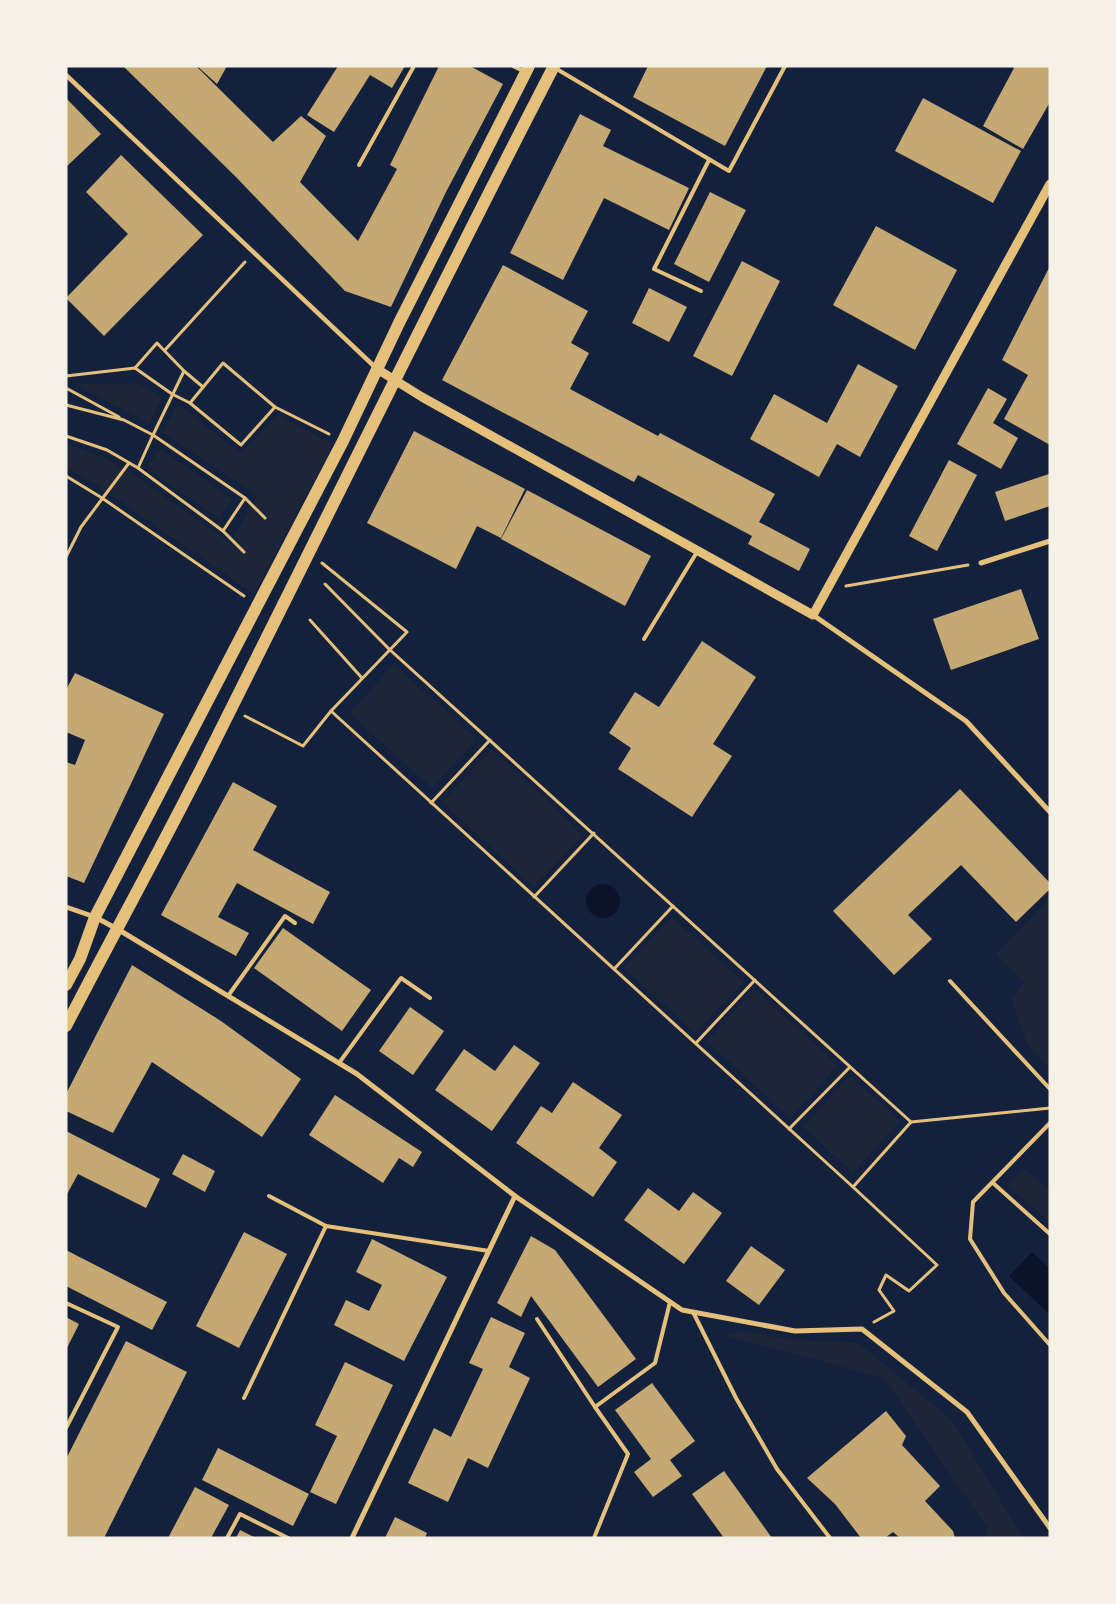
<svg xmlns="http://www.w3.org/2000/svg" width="1116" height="1604" viewBox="0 0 1116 1604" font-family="'Noto Serif',serif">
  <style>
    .green { fill: #1d2539 }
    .water { fill: #0b132b }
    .building { fill: #c6a872 }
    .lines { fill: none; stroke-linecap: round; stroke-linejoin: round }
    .path { stroke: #e5c07b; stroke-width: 3 }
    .service { stroke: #e5c07b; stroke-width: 4 }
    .pedestrian { stroke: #e5c07b; stroke-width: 4.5 }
    .minor { stroke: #e5c07b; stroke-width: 5 }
    .tertiary { stroke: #e5c07b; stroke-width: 9 }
    .primary { stroke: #e5c07b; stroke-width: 12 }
  </style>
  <rect width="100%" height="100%" fill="#14213d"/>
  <g class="green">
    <path d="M 138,383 L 162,397 L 150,423 L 74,384 Z"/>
    <path d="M 177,404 L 241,454 L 277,415 L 333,444 L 254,594 L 94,483 L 66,468 L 66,443 L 102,457 L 131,473 L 230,543 L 258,495 L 163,433 Z"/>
    <path d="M 160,449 L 232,499 L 219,518 L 146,468 Z"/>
    <path d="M 394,664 L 476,739 L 432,788 L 350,713 Z"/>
    <path d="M 492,749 L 583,835 L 534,887 L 442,802 Z"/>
    <path d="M 1050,897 L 1050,1069 L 1027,1043 L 1011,999 L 1024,982 L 996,954 Z"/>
    <path d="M 672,917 L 743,982 L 695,1033 L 624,968 Z"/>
    <path d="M 754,989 L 838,1065 L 790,1118 L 707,1041 Z"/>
    <path d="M 850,1076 L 900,1121 L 853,1172 L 803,1127 Z"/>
    <path d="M 1024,1168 L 1050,1192 L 1050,1223 L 1008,1185 Z"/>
    <path d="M 741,1331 L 790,1340 L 858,1343 L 951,1419 L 1023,1538 L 985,1538 L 988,1529 L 884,1378 L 727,1336 Z"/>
  </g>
  <g class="water">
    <circle cx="603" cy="901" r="17"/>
    <path d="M 1032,1252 L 1050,1269 L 1050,1315 L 1009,1276 Z"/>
  </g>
  <g class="building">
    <path d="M 123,66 L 196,66 L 273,142 L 301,116 L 326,136 L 300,182 L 358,241 L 397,169 L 390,165 L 439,66 L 470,66 L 503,84 L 446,192 L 391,307 L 345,291 L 237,178 Z"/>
    <path d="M 197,66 L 227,66 L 217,84 Z"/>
    <path d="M 338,66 L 405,66 L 392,88 L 370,75 L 334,132 L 307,115 Z"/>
    <path d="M 648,66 L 767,66 L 725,146 L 633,97 Z"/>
    <path d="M 1011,66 L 1050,66 L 1050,102 L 1023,149 L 983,126 L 1014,68 Z"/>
    <path d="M 66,98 L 101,134 L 66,167 Z"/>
    <path d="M 923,98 L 1021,151 L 993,203 L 895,151 Z"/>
    <path d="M 580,114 L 611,130 L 603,146 L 689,188 L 669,230 L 604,198 L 563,280 L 510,253 Z"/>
    <path d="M 121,155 L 203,235 L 104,336 L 66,298 L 128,234 L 86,192 Z"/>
    <path d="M 710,192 L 746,210 L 709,282 L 674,264 Z"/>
    <path d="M 876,226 L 957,270 L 915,350 L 833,305 Z"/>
    <path d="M 742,261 L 780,281 L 732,376 L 693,356 Z"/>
    <path d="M 503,265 L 588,311 L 571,343 L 589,353 L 570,389 L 658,436 L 660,433 L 775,494 L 759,522 L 810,549 L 799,571 L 748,544 L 752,536 L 638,475 L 634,482 L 442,380 Z"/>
    <path d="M 1050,266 L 1050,445 L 1004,419 L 1028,375 L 1002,360 Z"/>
    <path d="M 649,288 L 687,307 L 669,342 L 632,323 Z"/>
    <path d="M 858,364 L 898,386 L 860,457 L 837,444 L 819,477 L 750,439 L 774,394 L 827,423 Z"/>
    <path d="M 988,388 L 1007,399 L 993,423 L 1018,438 L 1001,469 L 957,444 Z"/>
    <path d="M 414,431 L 525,489 L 501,538 L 477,526 L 456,569 L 367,523 Z"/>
    <path d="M 949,460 L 977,475 L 937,551 L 909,536 Z"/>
    <path d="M 1049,474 L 1050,506 L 1005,521 L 995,492 Z"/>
    <path d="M 527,490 L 651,556 L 625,606 L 501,539 Z"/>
    <path d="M 1021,589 L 1039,639 L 951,670 L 933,619 Z"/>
    <path d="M 702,641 L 756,677 L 713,744 L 732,756 L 692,817 L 618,769 L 631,748 L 609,733 L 635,692 L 659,707 Z"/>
    <path d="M 75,673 L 164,714 L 84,883 L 66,876 L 66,762 L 75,765 L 85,740 L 66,732 L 66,690 Z"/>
    <path d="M 233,782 L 277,806 L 253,850 L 330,892 L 313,924 L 237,883 L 218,917 L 249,933 L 236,956 L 161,915 Z"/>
    <path d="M 960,789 L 1050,883 L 1050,889 L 1016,922 L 961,865 L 908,915 L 932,939 L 894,975 L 833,911 Z"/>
    <path d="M 283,928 L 371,990 L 342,1031 L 254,968 Z"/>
    <path d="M 132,965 L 221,1021 L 301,1079 L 262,1137 L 152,1062 L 113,1133 L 66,1111 L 66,1094 Z"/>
    <path d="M 410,1007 L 444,1031 L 413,1075 L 379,1051 Z"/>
    <path d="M 514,1045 L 540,1063 L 492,1131 L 435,1090 L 464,1049 L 495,1071 Z"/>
    <path d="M 573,1082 L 622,1115 L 599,1148 L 617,1162 L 593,1197 L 516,1143 L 541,1106 L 552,1113 Z"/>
    <path d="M 335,1095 L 422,1152 L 413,1167 L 399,1158 L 383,1183 L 309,1135 Z"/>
    <path d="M 66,1131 L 160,1179 L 146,1208 L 78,1174 L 66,1196 Z"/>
    <path d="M 183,1154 L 215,1171 L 205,1192 L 172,1174 Z"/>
    <path d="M 648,1188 L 679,1211 L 693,1192 L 722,1213 L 684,1264 L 624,1220 Z"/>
    <path d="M 244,1232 L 287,1254 L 239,1348 L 196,1326 Z"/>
    <path d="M 531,1236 L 555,1250 L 636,1359 L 598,1387 L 531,1296 L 521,1317 L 497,1303 Z"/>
    <path d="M 372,1239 L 447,1277 L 404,1361 L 334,1325 L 346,1300 L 369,1311 L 382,1285 L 356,1272 Z"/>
    <path d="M 751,1246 L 785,1270 L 759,1305 L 726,1281 Z"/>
    <path d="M 66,1250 L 167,1302 L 152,1330 L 66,1286 Z"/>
    <path d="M 66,1317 L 79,1324 L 66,1350 Z"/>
    <path d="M 491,1317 L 525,1333 L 509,1367 L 530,1378 L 488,1468 L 468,1458 L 448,1502 L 408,1483 L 434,1428 L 451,1437 L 483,1369 L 469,1363 Z"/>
    <path d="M 126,1341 L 187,1372 L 104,1538 L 66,1538 L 66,1459 Z"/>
    <path d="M 345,1362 L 393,1385 L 336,1504 L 310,1492 L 337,1436 L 315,1425 Z"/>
    <path d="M 652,1383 L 695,1441 L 670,1460 L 682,1476 L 653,1497 L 634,1472 L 651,1459 L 615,1410 Z"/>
    <path d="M 886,1411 L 906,1436 L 902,1445 L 940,1486 L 925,1501 L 953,1531 L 955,1538 L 900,1538 L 893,1532 L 885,1538 L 861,1538 L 835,1504 L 807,1478 Z"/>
    <path d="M 218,1448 L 309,1494 L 293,1526 L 202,1480 Z"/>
    <path d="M 724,1471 L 772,1538 L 724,1538 L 692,1494 Z"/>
    <path d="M 195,1487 L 229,1505 L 211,1538 L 168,1538 Z"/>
    <path d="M 395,1517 L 427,1533 L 425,1538 L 385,1538 Z"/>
    <path d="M 240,1530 L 256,1538 L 236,1538 Z"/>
  </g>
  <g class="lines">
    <g class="path">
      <path d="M 165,350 L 245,262"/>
      <path d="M 135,368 L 157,343 L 184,371 L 153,435 L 245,498 L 223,531 L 138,468"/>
      <path d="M 184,371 L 203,387"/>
      <path d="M 66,376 L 135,368 L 172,394 L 190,403 L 223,363 L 275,407 L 329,434"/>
      <path d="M 66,388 L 119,417"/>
      <path d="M 190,403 L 241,445 L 275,407"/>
      <path d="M 66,405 L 124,420 L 153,435 L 138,468 L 107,450 L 66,436"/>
      <path d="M 66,476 L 102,498 L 244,596"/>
      <path d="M 245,498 L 265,518"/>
      <path d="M 223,531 L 244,552"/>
      <path d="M 66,557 L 81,527 L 129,463"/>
      <path d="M 325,584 L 389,649 L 911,1122 L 853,1187 L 331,711"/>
      <path d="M 846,586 L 968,565"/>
      <path d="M 310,620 L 362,678"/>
      <path d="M 245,716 L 303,746 L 331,711 L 407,632 L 322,563"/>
      <path d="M 431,803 L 490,740"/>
      <path d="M 534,897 L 594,833"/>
      <path d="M 615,968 L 673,906"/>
      <path d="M 696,1043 L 755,980"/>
      <path d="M 911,1122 L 1050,1108"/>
      <path d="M 789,1129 L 850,1067"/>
      <path d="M 853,1187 L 937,1265 L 909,1291 L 886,1275 L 879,1290 L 894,1311 L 874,1322"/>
    </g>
    <g class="service">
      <path d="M 513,66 L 525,72"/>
      <path d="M 555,68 L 729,171 L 785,66"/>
      <path d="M 359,165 L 414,66"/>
      <path d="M 701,291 L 654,269 L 709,160"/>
      <path d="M 644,639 L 697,552"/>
      <path d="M 950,981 L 1050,1089"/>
      <path d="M 228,996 L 285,916 L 295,923"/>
      <path d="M 339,1063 L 401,978 L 430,998"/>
      <path d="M 1050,1123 L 973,1202 L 970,1239 L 1004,1293 L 1050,1345"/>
      <path d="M 993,1183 L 1050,1234"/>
      <path d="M 269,1196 L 326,1226 L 489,1251"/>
      <path d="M 66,1303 L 118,1327 L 66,1428"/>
      <path d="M 693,1312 L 736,1398 L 777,1469 L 830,1538"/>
      <path d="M 537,1319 L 595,1407"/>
      <path d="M 244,1398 L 326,1226"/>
      <path d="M 227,1538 L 240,1514 L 288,1538"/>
      <path d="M 594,1538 L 628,1454 L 595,1407 L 655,1363 L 670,1302"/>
    </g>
    <path class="pedestrian" d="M 66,75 L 376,368"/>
    <g class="minor">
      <path d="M 981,563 L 1050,541"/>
      <path d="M 813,615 L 966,721 L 1050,812"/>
      <path d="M 66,907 L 95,917 L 119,930 L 357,1074 L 515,1196 L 682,1310 L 795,1331 L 862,1329 L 967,1412 L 1050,1528"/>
      <path d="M 352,1538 L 515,1196"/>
    </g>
    <path class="tertiary" d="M 377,369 L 422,397 L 813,615 L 1050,184"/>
    <g class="primary">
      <path d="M 66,985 L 80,959 L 95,917 L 343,441 L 399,323 L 529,66"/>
      <path d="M 66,1026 C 113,935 163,845 209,753 C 324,524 436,294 554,66"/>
    </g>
  </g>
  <rect width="1116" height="1604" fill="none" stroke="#f6f1e7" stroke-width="135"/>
</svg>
